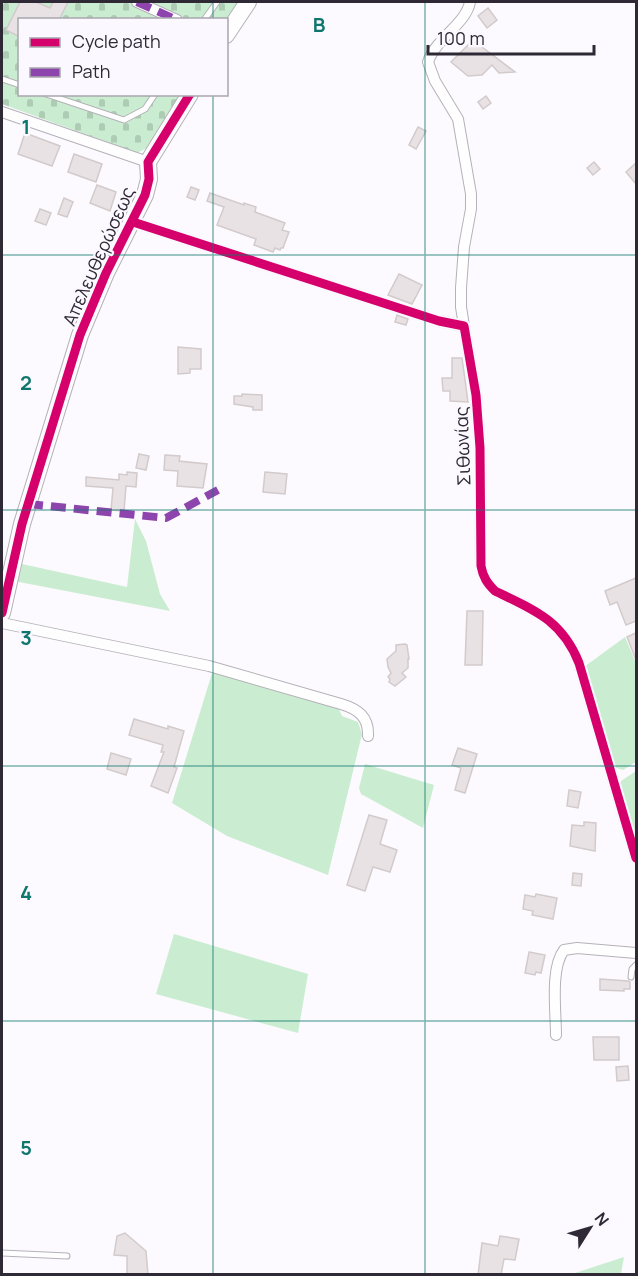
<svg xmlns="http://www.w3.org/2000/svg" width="638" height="1276" viewBox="0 0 638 1276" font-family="Manrope,sans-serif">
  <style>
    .grass { fill: #caedd1 }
    .cemetery { fill: url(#cemetery-stones) }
    .building { fill: #e9e2e4; stroke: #d2cacb; stroke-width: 1.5 }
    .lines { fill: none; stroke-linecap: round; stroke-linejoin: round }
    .lane-casing { stroke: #b5b1b9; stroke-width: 7 }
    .street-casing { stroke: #b5b1b9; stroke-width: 12 }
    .secondary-casing { stroke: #b5b1b9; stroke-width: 18 }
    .lane { stroke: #fffeff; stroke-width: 5 }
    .street { stroke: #fffeff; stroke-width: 10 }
    .secondary { stroke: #fffeff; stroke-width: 16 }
    .quiet { stroke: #8e44ad; stroke-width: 8; stroke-dasharray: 15 8; stroke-linecap: butt }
    .cycleway-casing { stroke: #fbf9ff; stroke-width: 13 }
    .cycleway { stroke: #d6006c; stroke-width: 9 }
    .grid { fill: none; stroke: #0f766e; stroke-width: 1.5; stroke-opacity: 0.55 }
    .labels { text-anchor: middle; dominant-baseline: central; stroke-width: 4.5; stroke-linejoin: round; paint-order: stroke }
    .street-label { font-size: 18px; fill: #2e2934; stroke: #fbf9ff }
    .grid-label { font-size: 20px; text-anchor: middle; font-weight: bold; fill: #0f766e; stroke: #fbf9ff; stroke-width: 4.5; stroke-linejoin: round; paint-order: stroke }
  </style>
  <defs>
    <pattern id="cemetery-stones" width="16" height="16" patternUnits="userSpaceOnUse" patternTransform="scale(1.5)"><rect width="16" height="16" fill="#caedd1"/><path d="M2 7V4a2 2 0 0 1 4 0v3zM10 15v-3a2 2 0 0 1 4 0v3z" fill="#aecbb4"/></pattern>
  </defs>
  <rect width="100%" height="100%" fill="#fcfafe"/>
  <g class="grass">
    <path d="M 135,519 L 146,541 L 160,594 L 170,611 L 14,581 L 22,564 L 127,587 Z"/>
    <path d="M 625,637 L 636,663 L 636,762 L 623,770 L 613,767 L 584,667 Z"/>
    <path d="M 213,670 L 337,705 L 342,716 L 358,722 L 362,734 L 328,875 L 227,836 L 172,803 Z"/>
    <path d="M 365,764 L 434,785 L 423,828 L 361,794 L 359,788 Z"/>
    <path d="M 636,771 L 636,844 L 619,786 L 621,781 Z"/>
    <path d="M 174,934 L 308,974 L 298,1033 L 156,994 Z"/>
    <path d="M 624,1257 L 621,1274 L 572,1274 Z"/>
  </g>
  <path class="cemetery" d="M 2,2 L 241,2 L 226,20 L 20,20 L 20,94 L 182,95 L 149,147 L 137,153 L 2,104 Z"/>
  <g class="building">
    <path d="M 20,2 L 36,2 L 50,8 L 53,2 L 68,2 L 59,20 L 20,20 L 20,37 L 6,30 Z"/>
    <path d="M 488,8 L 497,20 L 487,28 L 478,16 Z"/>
    <path d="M 470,43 L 478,44 L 515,72 L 499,73 L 492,65 L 482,75 L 468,76 L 451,62 Z"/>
    <path d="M 486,96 L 491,103 L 483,109 L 478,102 Z"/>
    <path d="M 418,127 L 426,131 L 416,149 L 409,145 Z"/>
    <path d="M 25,133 L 60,146 L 52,166 L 18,154 Z"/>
    <path d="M 74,154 L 102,164 L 96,182 L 68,172 Z"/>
    <path d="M 594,162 L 600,169 L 593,175 L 587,168 Z"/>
    <path d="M 636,163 L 636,184 L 626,172 Z"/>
    <path d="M 97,185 L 116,192 L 110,211 L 90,203 Z"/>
    <path d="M 191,187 L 199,190 L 195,200 L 187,197 Z"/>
    <path d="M 210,193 L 244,205 L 244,203 L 256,207 L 255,212 L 285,223 L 282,230 L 289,232 L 283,248 L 281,248 L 280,250 L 275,248 L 273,252 L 254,245 L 256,239 L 217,225 L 224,207 L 207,201 Z"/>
    <path d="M 64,198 L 73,202 L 67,217 L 58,214 Z"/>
    <path d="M 40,209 L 51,213 L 46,225 L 35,221 Z"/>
    <path d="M 399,274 L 422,285 L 412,304 L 388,295 Z"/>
    <path d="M 397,315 L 408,319 L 406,325 L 395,322 Z"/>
    <path d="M 178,347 L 201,349 L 201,369 L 190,369 L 190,373 L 178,374 Z"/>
    <path d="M 452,358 L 462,358 L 468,402 L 450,401 L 450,391 L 443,391 L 442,378 L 452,378 Z"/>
    <path d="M 242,394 L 262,395 L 262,410 L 253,410 L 253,407 L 234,404 L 234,396 L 242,396 Z"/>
    <path d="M 139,454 L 149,456 L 146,470 L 136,468 Z"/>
    <path d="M 165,455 L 180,456 L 179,461 L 207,464 L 203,488 L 177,486 L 178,471 L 164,470 Z"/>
    <path d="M 127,472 L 137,473 L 136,487 L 126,486 L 124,511 L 111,510 L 113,488 L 86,486 L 86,477 L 119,480 L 119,474 L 127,475 Z"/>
    <path d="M 265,472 L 287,474 L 285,494 L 263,492 Z"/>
    <path d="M 636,578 L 636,621 L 626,625 L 617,602 L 610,605 L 605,591 Z"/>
    <path d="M 467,611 L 483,611 L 482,665 L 465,665 Z"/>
    <path d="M 636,633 L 636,660 L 627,637 Z"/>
    <path d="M 405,644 L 407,645 L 409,659 L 408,659 L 408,668 L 402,673 L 406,677 L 395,686 L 389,682 L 390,679 L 388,677 L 391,673 L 388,667 L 387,659 L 396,651 L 396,645 Z"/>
    <path d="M 134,719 L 168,729 L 168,726 L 184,731 L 174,767 L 177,768 L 168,793 L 151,786 L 164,752 L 161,752 L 163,745 L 129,735 Z"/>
    <path d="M 458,748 L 477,754 L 465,793 L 455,790 L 461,768 L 452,765 Z"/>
    <path d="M 111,753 L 131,759 L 126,775 L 107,769 Z"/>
    <path d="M 569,790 L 581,792 L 578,808 L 567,806 Z"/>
    <path d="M 369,815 L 387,820 L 380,844 L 397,850 L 390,872 L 373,867 L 365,891 L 347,885 Z"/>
    <path d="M 584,822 L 596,823 L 595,851 L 570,846 L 572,825 L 584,826 Z"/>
    <path d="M 573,873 L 582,874 L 581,886 L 572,885 Z"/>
    <path d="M 536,894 L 557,898 L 553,919 L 532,915 L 533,911 L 523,909 L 525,895 L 535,897 Z"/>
    <path d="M 529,952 L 545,955 L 541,973 L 536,972 L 535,975 L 525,973 Z"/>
    <path d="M 600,979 L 628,981 L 630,982 L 630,989 L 624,989 L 624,991 L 600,990 Z"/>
    <path d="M 593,1037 L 619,1037 L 619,1060 L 594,1060 Z"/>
    <path d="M 628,1066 L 629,1080 L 617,1081 L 616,1067 Z"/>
    <path d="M 125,1233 L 146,1251 L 148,1275 L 127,1275 L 127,1256 L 114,1255 L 117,1236 Z"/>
    <path d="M 500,1236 L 519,1239 L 515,1260 L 504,1259 L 501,1275 L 478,1275 L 482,1243 L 498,1246 Z"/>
  </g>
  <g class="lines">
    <g class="lane-casing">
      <g id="lane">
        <path d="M 204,20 L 217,2"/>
        <path d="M 2,79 L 20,85"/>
        <path d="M 46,94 L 124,120 L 145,109 L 155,94"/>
        <path d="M 631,977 L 632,969 L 636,965"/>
        <path d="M 2,1253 L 67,1256"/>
      </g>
    </g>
    <g class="street-casing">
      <g id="street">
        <path d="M 137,2 L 177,20"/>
        <path d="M 2,112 L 148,162"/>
        <path d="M 133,222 L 439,321 L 464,326 L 476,395 L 480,448 L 481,566 C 483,577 487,583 495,591 C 534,610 562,620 579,663 L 636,858"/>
        <path d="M 464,326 L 461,307 L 461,288 L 464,247 L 471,209 L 471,194 L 458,119 L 435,81 L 428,62 C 436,38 466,24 470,2"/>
        <path d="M 2,623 L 209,666 L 341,704 C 358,709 369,717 368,736"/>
        <path d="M 556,1035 C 556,1012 550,968 564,950 L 577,948 L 636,953"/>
      </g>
    </g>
    <g class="secondary-casing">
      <g id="secondary">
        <path d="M 226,35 L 248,2"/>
        <path d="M 2,613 L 22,524 L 80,335 L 106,273 L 145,195 L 149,179 L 148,162 L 190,94"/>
      </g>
    </g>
    <use href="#lane" class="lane"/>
    <use href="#street" class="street"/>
    <use href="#secondary" class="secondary"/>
    <g class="quiet">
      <path d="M 137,2 L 177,20"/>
      <path d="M 28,504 L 166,518 L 218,490"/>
    </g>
    <g class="cycleway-casing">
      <g id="cycleway">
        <path d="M 133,222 L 439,321 L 464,326 L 476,395 L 480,448 L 481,566 C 483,577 487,583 495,591 C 534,610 562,620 579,663 L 636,858"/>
        <path d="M 2,613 L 22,524 L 80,335 L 106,273 L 145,195 L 149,179 L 148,162 L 190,94"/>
      </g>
    </g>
    <use href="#cycleway" class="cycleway"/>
  </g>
  <path class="grid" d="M 213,2 L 213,20M 425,2 L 425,1274M 213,94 L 213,1274M 2,255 L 636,255M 2,510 L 636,510M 2,766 L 636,766M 2,1021 L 636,1021"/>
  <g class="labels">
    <g class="street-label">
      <text transform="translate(98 256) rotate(-66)">Απελευθερώσεως</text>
      <text transform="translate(462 446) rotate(-92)">Σιθωνίας</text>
    </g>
  </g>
  <g class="grid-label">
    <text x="319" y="32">B</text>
    <text x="26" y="134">1</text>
    <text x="26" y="390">2</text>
    <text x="26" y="645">3</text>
    <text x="26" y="900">4</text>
    <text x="26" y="1155">5</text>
  </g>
  <rect width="638" height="1276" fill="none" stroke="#2e2934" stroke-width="6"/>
  <rect x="18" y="18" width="210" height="78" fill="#fbf9ff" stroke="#a9a6ae" stroke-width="1.5"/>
  <rect x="30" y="38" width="30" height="9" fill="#d6006c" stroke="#a9a6ae" stroke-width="1.5"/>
  <text x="72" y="48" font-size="18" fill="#2e2934">Cycle path</text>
  <rect x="30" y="68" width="30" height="9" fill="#8e44ad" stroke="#a9a6ae" stroke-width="1.5"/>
  <text x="72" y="78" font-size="18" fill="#2e2934">Path</text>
  <g transform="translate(590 1228) rotate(53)" stroke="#fbf9ff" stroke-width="4.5" paint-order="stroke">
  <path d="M0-4.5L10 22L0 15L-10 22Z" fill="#2e2934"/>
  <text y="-9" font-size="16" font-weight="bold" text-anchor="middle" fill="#2e2934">N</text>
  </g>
  <path d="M428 45v9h166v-9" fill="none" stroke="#2e2934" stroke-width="3"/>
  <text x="437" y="45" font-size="18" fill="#2e2934" stroke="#fbf9ff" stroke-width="4.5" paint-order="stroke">100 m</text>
</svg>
